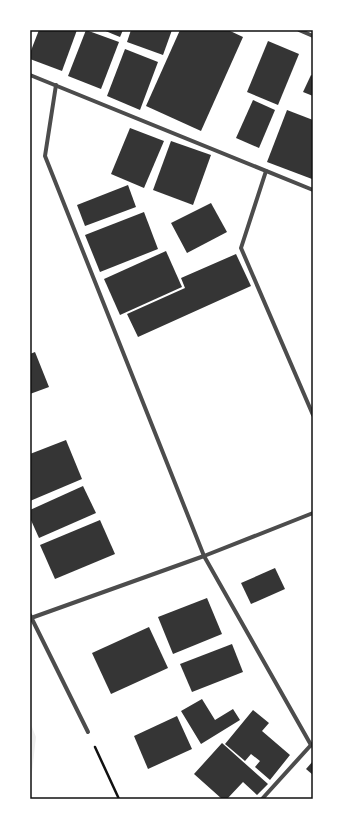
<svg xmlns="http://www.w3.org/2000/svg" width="343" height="829" viewBox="0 0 343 829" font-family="'Archivo Narrow',sans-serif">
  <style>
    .green { fill: #eee }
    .building { fill: #353535 }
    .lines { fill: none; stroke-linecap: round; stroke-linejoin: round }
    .path { stroke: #111; stroke-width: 2.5 }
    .minor { stroke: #4c4c4c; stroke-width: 4 }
    .neatline { fill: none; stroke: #111; stroke-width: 1.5 }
  </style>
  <rect width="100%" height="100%" fill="#fff"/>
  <path class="green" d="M 30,722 L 36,737 L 30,790 Z"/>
  <g class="building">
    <path d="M 39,30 L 77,30 L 62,71 L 30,59 L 30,53 Z"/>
    <path d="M 86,30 L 119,42 L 101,89 L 68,76 Z"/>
    <path d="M 103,30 L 123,30 L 120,37 Z"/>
    <path d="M 131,30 L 172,30 L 163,55 L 127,42 Z"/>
    <path d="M 180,30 L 228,30 L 243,37 L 201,131 L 146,106 Z"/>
    <path d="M 268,41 L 299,54 L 278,105 L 247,92 Z"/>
    <path d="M 125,49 L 158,62 L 140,110 L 107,96 Z"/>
    <path d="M 311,75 L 313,76 L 313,96 L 303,92 Z"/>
    <path d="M 253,100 L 275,110 L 259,148 L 236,138 Z"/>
    <path d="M 287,110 L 313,120 L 312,179 L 267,162 Z"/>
    <path d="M 130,128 L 164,141 L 144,188 L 111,174 Z"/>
    <path d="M 171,141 L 211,155 L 193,205 L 153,190 Z"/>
    <path d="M 128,185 L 136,207 L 85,226 L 77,205 Z"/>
    <path d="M 211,203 L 227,232 L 187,253 L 171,223 Z"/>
    <path d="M 144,212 L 158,249 L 100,272 L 85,235 Z"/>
    <path d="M 166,251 L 182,287 L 120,315 L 104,279 Z"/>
    <path d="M 236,254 L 251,286 L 138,337 L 127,314 L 185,288 L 181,278 Z"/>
    <path d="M 35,352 L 49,387 L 30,394 L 30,354 Z"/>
    <path d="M 66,440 L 82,479 L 30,501 L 30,454 Z"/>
    <path d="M 83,486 L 96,513 L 39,538 L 30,518 L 30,510 Z"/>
    <path d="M 100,520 L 115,554 L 55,579 L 40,545 Z"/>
    <path d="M 275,568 L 285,589 L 251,604 L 241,583 Z"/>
    <path d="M 207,598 L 222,634 L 173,654 L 158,617 Z"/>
    <path d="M 149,627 L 168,668 L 111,694 L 92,653 Z"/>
    <path d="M 232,644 L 243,672 L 192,692 L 180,664 Z"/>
    <path d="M 202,699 L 215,720 L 233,709 L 240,720 L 201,744 L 181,711 Z"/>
    <path d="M 253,710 L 269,723 L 262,731 L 290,755 L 270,780 L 255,767 L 260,761 L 251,754 L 245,761 L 225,744 Z"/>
    <path d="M 177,716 L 192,749 L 148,769 L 134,736 Z"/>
    <path d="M 222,743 L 268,784 L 257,795 L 243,782 L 227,799 L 222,799 L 194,774 Z"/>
    <path d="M 313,761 L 313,775 L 306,769 Z"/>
  </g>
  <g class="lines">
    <path class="path" d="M 95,747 L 119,799"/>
    <g class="minor">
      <path d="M 299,30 L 313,36"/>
      <path d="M 30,75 L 313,190"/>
      <path d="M 56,85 L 45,156 L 204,556 L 311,745"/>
      <path d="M 266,171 L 241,248 L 313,415"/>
      <path d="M 30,615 L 88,732"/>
      <path d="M 31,618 L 204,556 L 313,513"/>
      <path d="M 262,799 L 311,745 L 313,746"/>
    </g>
  </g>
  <rect width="343" height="829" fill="none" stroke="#ffffff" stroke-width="62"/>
  <rect x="31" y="31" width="281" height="767" class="neatline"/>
</svg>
